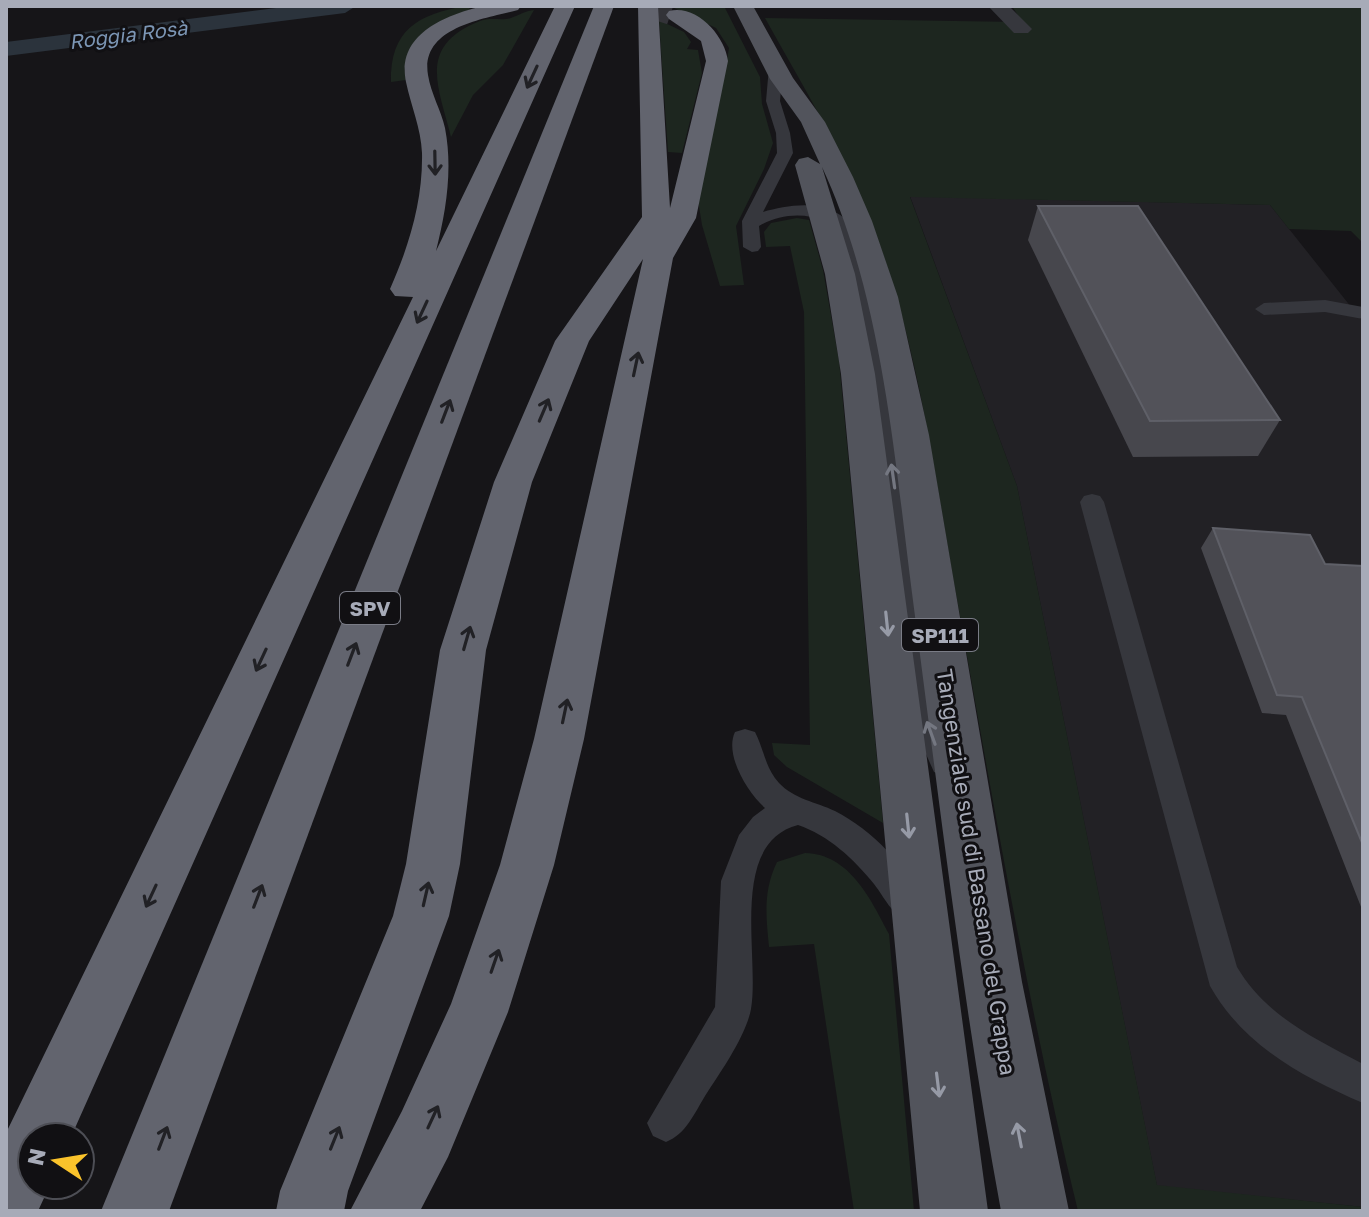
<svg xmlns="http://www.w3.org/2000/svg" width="1369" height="1217" viewBox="0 0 1369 1217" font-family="'Golos Text',sans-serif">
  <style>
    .built { fill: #222125 }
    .green { fill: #1d261f }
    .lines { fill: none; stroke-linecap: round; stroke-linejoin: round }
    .canal { fill: #2b333c; fill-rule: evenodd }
    .motorway-tunnel { stroke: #333338; stroke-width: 23; stroke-dasharray: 23 11; stroke-linecap: butt }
    .service { fill: #36373d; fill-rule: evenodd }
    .minor { fill: #36373d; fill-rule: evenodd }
    .primary { fill: #52545c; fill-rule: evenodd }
    .motorway { fill: #62646e; fill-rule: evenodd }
    .wall { fill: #47474d }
    .building { fill: #525259; stroke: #5f6068; stroke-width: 2 }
    .oneway { stroke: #212125 }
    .oneway2 { stroke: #747781 }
    .oneway3 { stroke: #969aa6 }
    .labels { text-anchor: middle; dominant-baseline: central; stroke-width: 6; stroke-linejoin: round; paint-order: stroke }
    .far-water-label { font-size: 20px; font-style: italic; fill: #7c96b5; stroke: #111013 }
    .shield { fill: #111013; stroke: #7a7c86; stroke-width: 2 }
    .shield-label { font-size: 20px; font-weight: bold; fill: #a7abb8 }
    .street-label { font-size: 22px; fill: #a7abb8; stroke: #111013 }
  </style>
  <rect width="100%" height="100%" fill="#161518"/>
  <path class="built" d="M 910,196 L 1270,205 L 1363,322 L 1363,1207 L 1157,1186 L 1017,486 Z"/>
  <g class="green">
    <path d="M 466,6 L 481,6 L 469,7 L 470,12 C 440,27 398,38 406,80 L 391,82 C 390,30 418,14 466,6 Z"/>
    <path d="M 670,6 L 724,6 L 760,77 L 762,104 L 773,143 L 764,169 L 736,226 L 744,285 L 720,286 L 702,225 L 696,188 L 722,88 L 729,48 L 716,28 Z"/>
    <path d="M 1012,6 L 1363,6 L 1363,243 L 1351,231 L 1289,229 L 1270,205 L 910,197 L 1017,486 L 1157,1185 L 1363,1207 L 1363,1211 L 1078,1211 C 1029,1011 994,808 958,605 C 937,490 922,369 884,257 C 856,172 808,96 765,18 L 1022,22 Z"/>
    <path d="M 534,10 L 503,65 L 473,95 L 451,137 C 438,85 417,46 480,21 C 491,17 502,21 511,18 C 519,15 525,11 534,10 Z"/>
    <path d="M 659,20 L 684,32 L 691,42 L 687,49 L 698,50 L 702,73 L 682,153 L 668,152 Z"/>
    <path d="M 797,218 L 809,220 L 823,270 L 839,361 L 883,823 L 787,767 L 774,755 L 772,743 L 810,745 L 804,312 L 790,246 L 766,247 L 764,232 L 771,223 Z"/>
    <path d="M 805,853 C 850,854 871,900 889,934 L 914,1211 L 854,1211 L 814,944 L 769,947 C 766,916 763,891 777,862 Z"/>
  </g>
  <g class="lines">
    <path class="canal" d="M 292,6 L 356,6 L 345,13 L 6,56 L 6,42 Z"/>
    <path class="motorway-tunnel" d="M 649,6 L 676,15"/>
    <g class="service">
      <path d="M 776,63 L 783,67 L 780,101 L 790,133 L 793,153 L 763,212 C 788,205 823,199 845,219 C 863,237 866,269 871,293 C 902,421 912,552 933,682 L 943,723 L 959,763 L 954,772 L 944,776 L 934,772 L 921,743 L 909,703 C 895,625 872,257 825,221 C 804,212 779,214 759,226 L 761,247 L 758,251 L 752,252 L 743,247 L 742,221 L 777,153 L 776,133 L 766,101 L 769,67 Z"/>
      <path d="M 1325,300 L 1363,307 L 1363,319 L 1325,312 L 1264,315 L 1255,309 L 1264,303 Z"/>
      <path d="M 1092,494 L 1100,496 L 1104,502 L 1237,967 C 1267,1017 1314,1038 1363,1064 L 1363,1103 C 1302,1077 1243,1045 1210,986 L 1080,502 L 1084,496 Z"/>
      <path d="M 745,729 L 755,732 C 764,749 765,768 779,783 C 794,799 816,802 835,811 C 872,830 908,867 924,905 L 920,916 L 908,921 C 891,914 885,898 874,884 C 854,859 828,835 798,825 C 728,843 760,957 751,1009 C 746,1036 720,1073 705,1096 C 694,1114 686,1134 666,1142 L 653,1136 L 647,1123 L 715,1007 L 721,881 L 739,835 L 753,817 L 765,808 C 748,793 724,755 735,732 Z"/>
    </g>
    <path class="minor" d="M 988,6 L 1009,6 L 1032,29 L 1028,33 L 1014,33 Z"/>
    <path class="primary" d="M 733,6 L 753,6 L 793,78 L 825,122 L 853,177 L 872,221 L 898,297 L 929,435 L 1022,982 L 1069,1211 L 1001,1211 C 963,1006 939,799 912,593 C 894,453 882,296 822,167 L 855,274 L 875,374 L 988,1211 L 920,1211 L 841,374 L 825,274 L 795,165 L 799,159 L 808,157 L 820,164 L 801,122 L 770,79 Z"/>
    <g class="motorway">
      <path d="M 483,6 L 521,6 L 518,10 C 484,19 420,27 428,75 C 431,94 441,110 445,128 C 453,170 446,211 436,251 L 555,6 L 575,6 L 71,1137 L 32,1137 L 32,1185 L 50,1185 L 38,1211 L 6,1211 L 6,1133 L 413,297 L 395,296 L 390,289 C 409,246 423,201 422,153 C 421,128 411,106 406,82 C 396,34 446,15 483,6 Z"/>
      <path d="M 594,6 L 614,6 L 169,1211 L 101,1211 Z"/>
      <path d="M 638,6 L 658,6 L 670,208 L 706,61 L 701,41 L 669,19 L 666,15 L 669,11 C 697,4 725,36 728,61 L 696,218 L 673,258 L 584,739 L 554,865 L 508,1012 L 448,1157 L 420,1211 L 350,1211 L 402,1111 L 451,1004 L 500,865 L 534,739 L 643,259 L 589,341 L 532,482 L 486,650 L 460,864 L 449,916 L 348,1191 L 344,1211 L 276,1211 L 280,1191 L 393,916 L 406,864 L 440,650 L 494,482 L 555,341 L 642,217 Z"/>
    </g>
  </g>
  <g class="wall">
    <path d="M 1038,206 L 1280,420 L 1258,456 L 1133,457 L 1028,240 Z"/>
    <path d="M 1213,528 L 1325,564 L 1363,566 L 1363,912 L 1286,715 L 1262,713 L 1201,548 Z"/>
  </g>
  <g class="building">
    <path d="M 1038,206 L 1138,206 L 1280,420 L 1150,421 Z"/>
    <path d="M 1213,528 L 1310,535 L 1325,564 L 1363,566 L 1363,845 L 1302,697 L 1277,695 Z"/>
  </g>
  <defs><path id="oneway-shaft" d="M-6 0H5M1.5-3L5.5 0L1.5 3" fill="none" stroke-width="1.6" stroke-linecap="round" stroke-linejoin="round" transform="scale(2)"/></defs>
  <g class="oneway">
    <use href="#oneway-shaft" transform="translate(532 77) rotate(115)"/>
    <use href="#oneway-shaft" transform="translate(435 163) rotate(89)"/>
    <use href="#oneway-shaft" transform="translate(422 312) rotate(115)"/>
    <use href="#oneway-shaft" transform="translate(636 364) rotate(-78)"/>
    <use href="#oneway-shaft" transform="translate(544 410) rotate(-67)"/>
    <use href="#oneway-shaft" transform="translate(446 411) rotate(-69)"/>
    <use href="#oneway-shaft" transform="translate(467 638) rotate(-74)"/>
    <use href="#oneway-shaft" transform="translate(352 654) rotate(-69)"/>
    <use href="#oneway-shaft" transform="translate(261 660) rotate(115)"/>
    <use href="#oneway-shaft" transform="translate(565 711) rotate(-78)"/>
    <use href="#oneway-shaft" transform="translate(426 894) rotate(-77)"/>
    <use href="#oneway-shaft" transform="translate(151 896) rotate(115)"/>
    <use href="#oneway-shaft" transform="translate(258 896) rotate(-69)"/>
    <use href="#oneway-shaft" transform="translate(495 961) rotate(-71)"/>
    <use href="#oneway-shaft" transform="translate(433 1117) rotate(-65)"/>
    <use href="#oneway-shaft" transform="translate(163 1138) rotate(-69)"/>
    <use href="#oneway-shaft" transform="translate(335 1138) rotate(-68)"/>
  </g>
  <g class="oneway2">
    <use href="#oneway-shaft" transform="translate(893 476) rotate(-98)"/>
    <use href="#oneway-shaft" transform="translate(931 733) rotate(-110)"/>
  </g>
  <g class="oneway3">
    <use href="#oneway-shaft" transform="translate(887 624) rotate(84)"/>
    <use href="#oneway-shaft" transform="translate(908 826) rotate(84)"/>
    <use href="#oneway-shaft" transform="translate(938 1085) rotate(83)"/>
    <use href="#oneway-shaft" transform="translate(1019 1135) rotate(-101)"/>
  </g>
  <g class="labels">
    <g class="far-water-label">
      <text transform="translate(128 34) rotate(-7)">Roggia Rosà</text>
    </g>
    <g class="shield">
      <rect x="340" y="592" width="60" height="32" rx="6"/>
      <rect x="902" y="619" width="76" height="32" rx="6"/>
    </g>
    <g class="shield-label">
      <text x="370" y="608">SPV</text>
      <text x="940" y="635">SP111</text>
    </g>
    <g class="street-label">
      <text transform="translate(977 872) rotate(81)">Tangenziale sud di Bassano del Grappa</text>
    </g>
  </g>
  <rect width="1369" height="1217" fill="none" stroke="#a7abb8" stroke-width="16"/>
  <g transform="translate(56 1161) rotate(282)"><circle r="38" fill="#111013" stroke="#4d4e55" stroke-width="2"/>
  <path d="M0-6L14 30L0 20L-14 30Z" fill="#fac32b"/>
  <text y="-12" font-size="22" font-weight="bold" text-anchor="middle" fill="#a7abb8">N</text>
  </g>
</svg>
